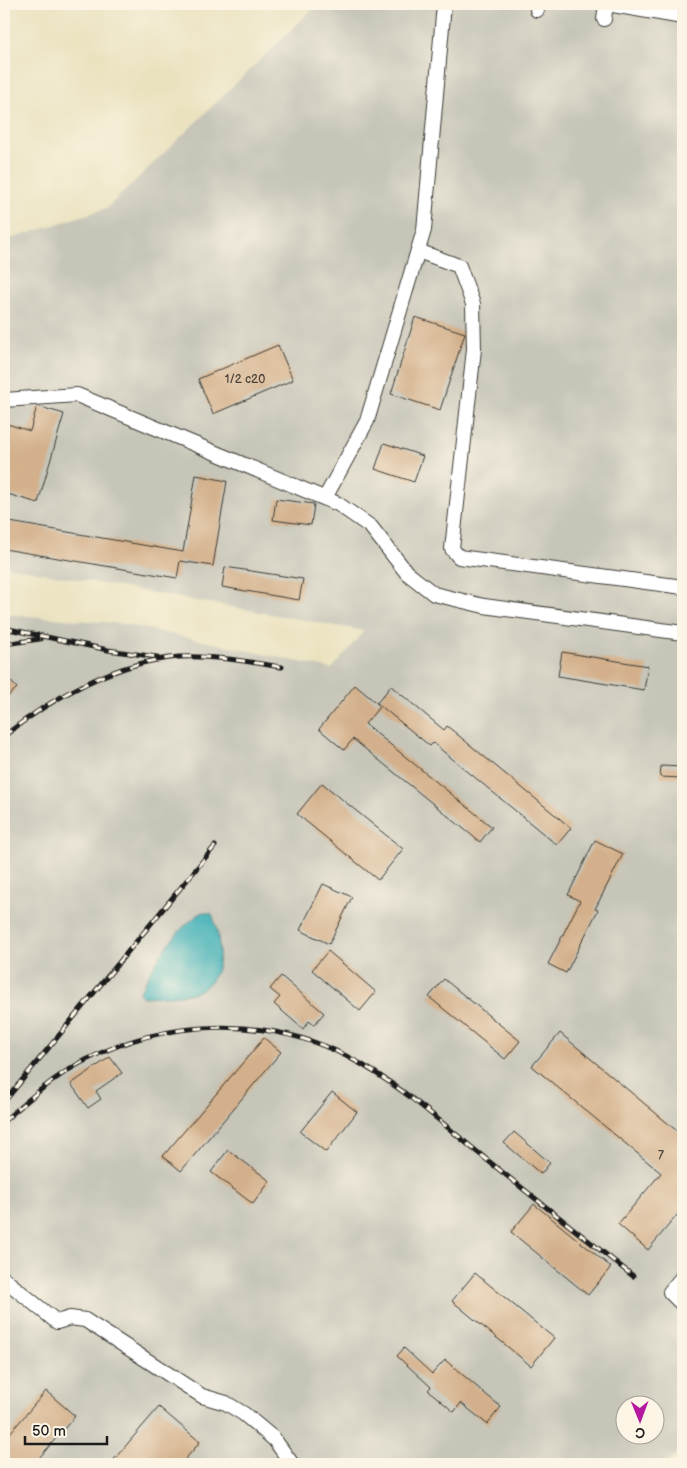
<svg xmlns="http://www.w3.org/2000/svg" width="687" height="1468" viewBox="0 0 687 1468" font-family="'Balsamiq Sans',sans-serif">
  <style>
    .industrial { fill: #c6c5b8; fill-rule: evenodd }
    .water { fill: #3eafb6; stroke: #2d6669 }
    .building { fill: #d3b08b }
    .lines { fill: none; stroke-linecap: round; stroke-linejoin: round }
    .minor-casing { stroke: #3b3a34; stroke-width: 16 }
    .path { stroke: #3b3a34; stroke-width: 2; stroke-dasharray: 4 4; stroke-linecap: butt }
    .minor { stroke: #fff; stroke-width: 14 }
    .rail-casing { stroke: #1c1c1c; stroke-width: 5 }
    .rail { stroke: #fcf5e5; stroke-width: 3; stroke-dasharray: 9; stroke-linecap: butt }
    .labels { text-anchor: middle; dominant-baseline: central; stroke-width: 5; stroke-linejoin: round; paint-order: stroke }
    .number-label { font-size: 12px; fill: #4a4138 }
  </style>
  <rect width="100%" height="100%" fill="#fcf5e5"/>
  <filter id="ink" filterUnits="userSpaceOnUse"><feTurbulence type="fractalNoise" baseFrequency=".02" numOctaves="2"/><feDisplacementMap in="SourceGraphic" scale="10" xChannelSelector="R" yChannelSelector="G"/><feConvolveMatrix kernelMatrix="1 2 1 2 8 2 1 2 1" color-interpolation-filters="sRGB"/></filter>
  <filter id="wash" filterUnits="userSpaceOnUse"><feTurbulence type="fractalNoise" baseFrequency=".0096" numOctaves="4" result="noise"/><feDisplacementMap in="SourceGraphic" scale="20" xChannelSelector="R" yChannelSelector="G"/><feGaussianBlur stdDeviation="1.12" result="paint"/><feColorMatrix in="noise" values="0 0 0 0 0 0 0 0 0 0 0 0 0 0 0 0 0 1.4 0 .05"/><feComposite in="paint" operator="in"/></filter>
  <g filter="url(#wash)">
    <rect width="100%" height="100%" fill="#eae2bf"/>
    <path class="industrial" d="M 318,4 L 683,4 L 683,1446 L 668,1464 L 4,1464 L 4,614 L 125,624 L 332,669 L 364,631 L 4,566 L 4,241 L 107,208 ZM 624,1406 L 654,1406 L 654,1436 L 624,1436 Z"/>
    <path class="water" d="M 203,912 L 212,914 C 220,936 226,971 204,988 C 192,997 159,996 143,997 L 139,993 C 156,961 172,931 203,912 Z"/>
    <g id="blocks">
      <g class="building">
        <path d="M 415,317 L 465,333 L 440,410 L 391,394 Z"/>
        <path d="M 278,345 L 293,380 L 213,414 L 198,379 Z"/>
        <path d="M 37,406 L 64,414 L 38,503 L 4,493 L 4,423 L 30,431 Z"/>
        <path d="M 384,443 L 423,456 L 414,482 L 375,469 Z"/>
        <path d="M 196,475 L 227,481 L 213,566 L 180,561 L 177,578 L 4,549 L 4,521 L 183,552 Z"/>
        <path d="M 276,499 L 314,504 L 311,525 L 273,520 Z"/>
        <path d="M 225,567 L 303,579 L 299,600 L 222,587 Z"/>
        <path d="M 562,652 L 648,666 L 644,690 L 558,676 Z"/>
        <path d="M 4,674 L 17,688 L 4,700 Z"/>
        <path d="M 355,685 L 380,706 L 365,724 L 492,827 L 480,842 L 353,739 L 344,750 L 319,729 Z"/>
        <path d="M 391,686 L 444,730 L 447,726 L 571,828 L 557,845 L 433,743 L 430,746 L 377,703 Z"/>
        <path d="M 661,766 L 683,767 L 683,778 L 660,777 Z"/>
        <path d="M 322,783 L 403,849 L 378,880 L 297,814 Z"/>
        <path d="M 595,840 L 623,854 L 595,909 L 598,910 L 566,973 L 548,964 L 580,901 L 568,895 Z"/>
        <path d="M 323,884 L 352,897 L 329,944 L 300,930 Z"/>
        <path d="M 328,951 L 376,992 L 360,1011 L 312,970 Z"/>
        <path d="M 281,976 L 324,1013 L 314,1025 L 309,1021 L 303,1029 L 274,1004 L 280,997 L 270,989 Z"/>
        <path d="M 444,979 L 520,1041 L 505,1059 L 429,997 Z"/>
        <path d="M 560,1033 L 683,1136 L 683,1208 L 648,1250 L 618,1224 L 661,1173 L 532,1066 Z"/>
        <path d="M 264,1038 L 281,1052 L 181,1171 L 163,1156 Z"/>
        <path d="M 110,1057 L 122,1073 L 96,1091 L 101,1099 L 88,1108 L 71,1084 Z"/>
        <path d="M 332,1092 L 357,1112 L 326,1152 L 300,1132 Z"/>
        <path d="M 514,1132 L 550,1163 L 541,1174 L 504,1143 Z"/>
        <path d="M 228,1150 L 270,1181 L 253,1204 L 211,1172 Z"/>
        <path d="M 534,1204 L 611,1267 L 588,1295 L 511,1232 Z"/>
        <path d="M 475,1273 L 554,1338 L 531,1366 L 452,1301 Z"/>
        <path d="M 404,1348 L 432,1374 L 445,1360 L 501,1407 L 487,1424 L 461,1403 L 454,1412 L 428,1390 L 431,1387 L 397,1356 Z"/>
        <path d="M 46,1391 L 75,1416 L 34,1464 L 4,1464 L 4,1440 Z"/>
        <path d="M 159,1407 L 200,1442 L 181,1464 L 110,1464 Z"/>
      </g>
    </g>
  </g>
  <g filter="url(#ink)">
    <use href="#blocks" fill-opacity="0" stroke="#3b3a34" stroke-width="1"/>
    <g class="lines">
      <g class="minor-casing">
        <g id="minor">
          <path d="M 607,4 L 683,17"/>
          <path d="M 537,10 L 538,4"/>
          <path d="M 604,19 L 606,4"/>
          <path d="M 418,251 L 459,266 L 473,304 L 474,349 L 452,549 L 459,557 L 683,587"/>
          <path d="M 4,400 L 77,395 L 338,504 L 371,527 L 407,573 L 434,594 L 484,606 L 683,633"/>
          <path d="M 325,498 L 367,421 L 424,230 L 444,4"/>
          <path d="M 683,1276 L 670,1292 L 683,1305"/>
          <path d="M 4,1279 L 57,1322 L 70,1318 L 85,1320 L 202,1396 L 226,1403 L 244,1414 L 274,1439 L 292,1464"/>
        </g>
      </g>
      <path class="path" d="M 677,1464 L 683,1457"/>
      <use href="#minor" class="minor"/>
      <g class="rail-casing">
        <g id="rail">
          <path d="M 4,628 L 108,650 L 157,657"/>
          <path d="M 4,644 L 40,639"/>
          <path d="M 4,736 C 53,697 115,662 179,657 C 213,655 249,662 282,667"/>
          <path d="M 4,1102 L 215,846"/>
          <path d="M 4,1121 C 29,1099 56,1075 86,1060 C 165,1019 268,1015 348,1057 C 395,1081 436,1118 476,1151 C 528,1193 580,1234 633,1276"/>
        </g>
      </g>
      <use href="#rail" class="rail"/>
    </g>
  </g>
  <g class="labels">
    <g class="number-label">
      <text x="245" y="379">1/2 с20</text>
      <text x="661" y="1155">7</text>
    </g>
  </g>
  <rect width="687" height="1468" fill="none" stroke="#fcf5e5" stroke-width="20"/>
  <g transform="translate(640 1420) rotate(179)"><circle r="24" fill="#fcf5e5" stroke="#a29e95"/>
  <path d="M0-4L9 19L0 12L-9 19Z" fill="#b5179e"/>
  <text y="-8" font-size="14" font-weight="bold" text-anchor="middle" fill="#1c1c1c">С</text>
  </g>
  <path d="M25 1436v8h82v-8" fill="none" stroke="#1c1c1c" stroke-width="2.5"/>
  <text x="32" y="1436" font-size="15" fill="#1c1c1c" stroke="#fcf5e5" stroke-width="4" paint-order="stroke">50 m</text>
</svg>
